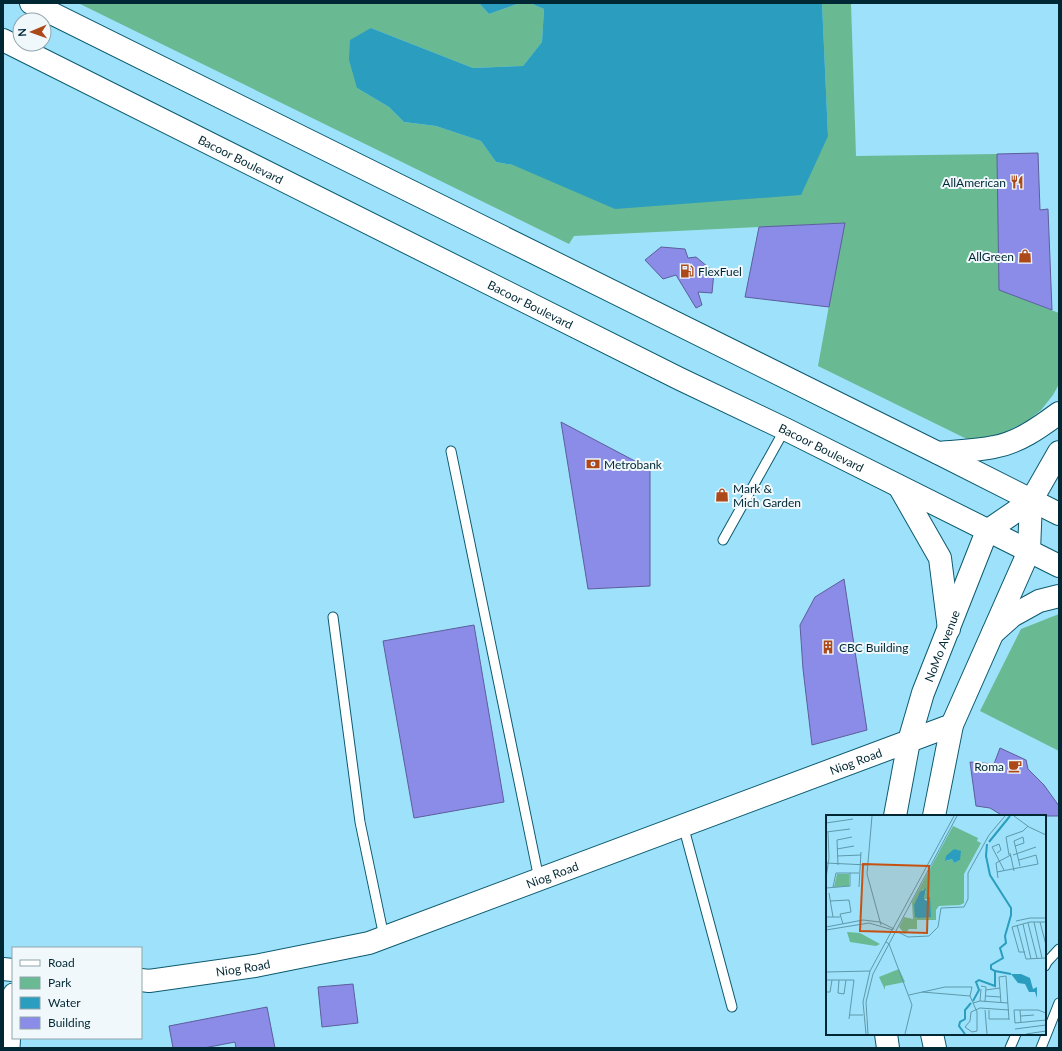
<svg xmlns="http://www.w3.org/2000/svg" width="1062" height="1051" viewBox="0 0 1062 1051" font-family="Lato,sans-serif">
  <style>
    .green { fill: #69b993 }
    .water { fill: #2b9dbe }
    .building { fill: #8b8be8; stroke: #5d5e9b }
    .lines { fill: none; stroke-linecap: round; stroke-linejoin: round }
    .service-casing { stroke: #0d5a6f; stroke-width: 11 }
    .minor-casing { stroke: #0d5a6f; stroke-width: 21 }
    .tertiary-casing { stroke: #0d5a6f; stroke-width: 24 }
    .secondary-casing { stroke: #0d5a6f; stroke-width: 24 }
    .primary-casing { stroke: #0d5a6f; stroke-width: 24 }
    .service { stroke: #fff; stroke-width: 9 }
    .minor { stroke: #fff; stroke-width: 19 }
    .tertiary { stroke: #fff; stroke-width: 22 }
    .secondary { stroke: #fff; stroke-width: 22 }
    .primary { stroke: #fff; stroke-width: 22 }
    .labels { text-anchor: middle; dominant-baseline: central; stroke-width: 4; stroke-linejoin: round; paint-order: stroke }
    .street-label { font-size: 12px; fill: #002834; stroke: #f0f8fc }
    .poi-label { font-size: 12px; fill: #002834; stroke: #f0f8fc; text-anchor: start }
    .inset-river { fill: none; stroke: #2b9dbe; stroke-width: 2 }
    .inset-road { fill: none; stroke: #5e98ab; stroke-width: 1 }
    .view { fill: #c55212; fill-opacity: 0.15; stroke: #c55212; stroke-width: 2 }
    .inset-edge { fill: none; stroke: #002834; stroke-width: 2 }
  </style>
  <rect width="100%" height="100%" fill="#9de2fa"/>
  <g class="green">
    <path d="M 78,3 L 479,3 L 489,14 L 520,3 L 530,3 L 544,9 L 542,42 L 523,66 L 473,68 L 371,28 L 357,88 L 389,107 L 404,122 L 436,126 L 481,141 L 496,162 L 513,165 L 828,136 L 822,3 L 851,3 L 856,156 L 997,154 L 999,290 L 1059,313 L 1059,384 L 1053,395 L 1041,410 L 1027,421 L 1001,434 L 975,443 L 818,366 L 844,223 L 574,236 L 569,244 Z"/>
    <path d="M 1059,614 L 1059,751 L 980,711 L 1021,629 Z"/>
  </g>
  <g class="water">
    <path d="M 479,3 L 520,3 L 489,14 Z"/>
    <path d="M 530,3 L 822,3 L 828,136 L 801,195 L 615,209 L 513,165 L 496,162 L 481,141 L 436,126 L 404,122 L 389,107 L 357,88 L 349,60 L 350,40 L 371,28 L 473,68 L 523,66 L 542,42 L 544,9 Z"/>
  </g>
  <g class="building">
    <path d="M 1038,153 L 1040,210 L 1048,209 L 1052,310 L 999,290 L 997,154 Z"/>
    <path d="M 845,223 L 829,307 L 745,297 L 759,227 Z"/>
    <path d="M 661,247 L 685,249 L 688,258 L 696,257 L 714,272 L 712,293 L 698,292 L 702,305 L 696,308 L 676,275 L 663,279 L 645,260 Z"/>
    <path d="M 561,422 L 650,469 L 650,586 L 588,589 Z"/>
    <path d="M 844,579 L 867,730 L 812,745 L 803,669 L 800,625 L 815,597 Z"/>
    <path d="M 474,625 L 504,802 L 414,818 L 383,641 Z"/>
    <path d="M 1000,748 L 1026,760 L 1028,769 L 1044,785 L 1059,806 L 1059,816 L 1003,816 L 990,808 L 976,806 L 970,762 L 994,764 Z"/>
    <path d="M 353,984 L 358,1023 L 322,1027 L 318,987 Z"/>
    <path d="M 267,1007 L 275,1048 L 236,1048 L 235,1042 L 204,1048 L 173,1048 L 169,1026 Z"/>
  </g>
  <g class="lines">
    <g class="service-casing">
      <g id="service">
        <path d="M 451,451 L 539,879"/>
        <path d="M 723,540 L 785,429"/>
        <path d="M 333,617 L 360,822 L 384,937"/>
        <path d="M 683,825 L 732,1007"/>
        <path d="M 1045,966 L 1047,962 L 1059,949"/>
        <path d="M 1010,1048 L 1016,1034"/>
        <path d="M 1041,1048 L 1059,1003"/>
      </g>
    </g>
    <g class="minor-casing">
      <path id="minor" d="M 10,1048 L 13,993"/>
    </g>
    <g class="tertiary-casing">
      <g id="tertiary">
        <path d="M 1031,501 L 1059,452"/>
        <path d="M 3,969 L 13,970"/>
        <path id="s1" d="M 141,980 L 149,981 L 255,966 L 369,943 L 952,725"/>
      </g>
    </g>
    <g class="secondary-casing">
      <g id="secondary">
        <path id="s2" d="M 895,816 L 909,741 L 923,693 L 987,531 L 1031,501"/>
        <path d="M 934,816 L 952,725 L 1029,551 L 1031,501"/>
        <path d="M 886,1034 L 888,1048"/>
        <path d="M 932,1034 L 935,1048"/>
      </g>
    </g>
    <g class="primary-casing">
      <g id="primary">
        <path d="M 31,3 L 938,453 L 1059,514"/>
        <path id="s3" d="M 3,40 L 680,379 L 785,429 L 1059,566"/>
        <path d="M 938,453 C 957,451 976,451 994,447 C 1018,443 1040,427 1059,413"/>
        <path d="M 900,488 L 940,558 L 949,629"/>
        <path d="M 993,633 L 1012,616 L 1039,601 L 1059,596"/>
      </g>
    </g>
    <use href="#service" class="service"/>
    <use href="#minor" class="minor"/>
    <use href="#tertiary" class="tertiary"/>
    <use href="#secondary" class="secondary"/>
    <use href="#primary" class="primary"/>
  </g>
  <defs>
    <g id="restaurant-bare" transform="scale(1.08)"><path d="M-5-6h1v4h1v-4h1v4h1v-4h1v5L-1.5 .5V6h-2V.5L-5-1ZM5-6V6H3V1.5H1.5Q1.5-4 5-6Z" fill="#ad4819" stroke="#f0f8fc" stroke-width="2.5" paint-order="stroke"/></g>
    <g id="shop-bare" transform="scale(1.08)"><path d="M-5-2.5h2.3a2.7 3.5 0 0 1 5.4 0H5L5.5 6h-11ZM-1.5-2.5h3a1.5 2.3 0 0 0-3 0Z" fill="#ad4819" stroke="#f0f8fc" stroke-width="2.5" paint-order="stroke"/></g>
    <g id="fuel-bare" transform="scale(1.08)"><path d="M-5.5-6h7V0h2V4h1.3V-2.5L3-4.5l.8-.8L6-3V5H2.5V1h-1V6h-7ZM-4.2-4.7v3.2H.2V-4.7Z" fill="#ad4819" stroke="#f0f8fc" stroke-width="2.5" paint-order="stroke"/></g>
    <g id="bank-bare" transform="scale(1.08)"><path d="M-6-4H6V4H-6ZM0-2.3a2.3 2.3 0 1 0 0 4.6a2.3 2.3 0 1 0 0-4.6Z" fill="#ad4819" stroke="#f0f8fc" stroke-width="2.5" paint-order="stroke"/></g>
    <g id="building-bare" transform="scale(1.08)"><path d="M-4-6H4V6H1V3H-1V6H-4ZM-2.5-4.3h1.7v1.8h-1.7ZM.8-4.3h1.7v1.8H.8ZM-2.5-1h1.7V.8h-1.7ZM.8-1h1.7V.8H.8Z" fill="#ad4819" stroke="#f0f8fc" stroke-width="2.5" paint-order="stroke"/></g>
    <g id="cafe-bare" transform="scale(1.08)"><path d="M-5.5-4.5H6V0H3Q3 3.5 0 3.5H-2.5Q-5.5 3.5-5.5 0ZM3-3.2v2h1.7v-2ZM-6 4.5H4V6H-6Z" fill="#ad4819" stroke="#f0f8fc" stroke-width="2.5" paint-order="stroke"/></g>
  </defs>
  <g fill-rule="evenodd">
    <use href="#restaurant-bare" x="1017" y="182"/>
    <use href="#shop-bare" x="1025" y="256"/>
    <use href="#fuel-bare" x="687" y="271"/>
    <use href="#bank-bare" x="593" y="464"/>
    <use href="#shop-bare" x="722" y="495"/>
    <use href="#building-bare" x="828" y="647"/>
    <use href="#cafe-bare" x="1015" y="766"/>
  </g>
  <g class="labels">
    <g class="street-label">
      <text stroke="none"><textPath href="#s3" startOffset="266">Bacoor Boulevard</textPath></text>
      <text stroke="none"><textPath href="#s3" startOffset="590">Bacoor Boulevard</textPath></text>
      <text stroke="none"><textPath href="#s3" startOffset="914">Bacoor Boulevard</textPath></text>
      <text stroke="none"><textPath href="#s2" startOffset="177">NoMo Avenue</textPath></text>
      <text stroke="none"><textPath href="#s1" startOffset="751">Niog Road</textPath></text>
      <text stroke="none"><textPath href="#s1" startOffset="427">Niog Road</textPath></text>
      <text stroke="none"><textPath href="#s1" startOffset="103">Niog Road</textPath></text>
    </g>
    <g class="poi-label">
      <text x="1006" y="182" text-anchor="end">AllAmerican</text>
      <text x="1014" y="256" text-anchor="end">AllGreen</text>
      <text x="698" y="271">FlexFuel</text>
      <text x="604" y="464">Metrobank</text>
      <text x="733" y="488">Mark &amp;<tspan x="733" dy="14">Mich Garden</tspan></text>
      <text x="839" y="647">CBC Building</text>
      <text x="1004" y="766" text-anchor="end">Roma</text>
    </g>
  </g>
  <g transform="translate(826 815)">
    <rect width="220" height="220" fill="#9de2fa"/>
    <path d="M 127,11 L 152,23 L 151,26 L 155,28 L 138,59 L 138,88 L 134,90 L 113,91 L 110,95 L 110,105 L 91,105 L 91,114 L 83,114 L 79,119 L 73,112 L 78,102 L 87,104 L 86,87 ZM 128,34 L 134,45 L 128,48 L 126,44 L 120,46 ZM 97,74 L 100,75 L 98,84 L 104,84 L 104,97 L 91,83 ZM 11,59 L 23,59 L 23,71 L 8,72 ZM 21,117 L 34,118 L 54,129 L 50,131 L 24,127 ZM 73,154 L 79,167 L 59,171 L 59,175 L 53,162 Z" fill="#69b993" fill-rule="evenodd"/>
    <path d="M 128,34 L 135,36 L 134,45 L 128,48 L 126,44 L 119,46 L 120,41 ZM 100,73 L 98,84 L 101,86 L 101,82 L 104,82 L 105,102 L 93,103 L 89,102 L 88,90 L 94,77 ZM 185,159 L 195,159 L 204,163 L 207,174 L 211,172 L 211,183 L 209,177 L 203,177 L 199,169 L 192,168 Z" fill="#2b9dbe"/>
    <path class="inset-river" d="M 163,27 L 184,1M 169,156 L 185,159M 147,186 L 153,175 L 150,167 L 153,165 L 169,171 L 169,156 L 165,154 L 165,150 L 177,143 L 174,133 L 180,128 L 179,121 L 185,100 L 185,93 L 164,60 L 160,41 L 161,29M 139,219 L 133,211 L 134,207 L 139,204 L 139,195 L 145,188"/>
    <path class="inset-road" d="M 46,1 L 41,59 L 55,110M 188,1 L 203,12 L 220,20M 0,8 L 27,4M 0,17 L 24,14M 189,31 L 198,28 L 197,22 L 188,26 L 194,51M 11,34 L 28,31M 171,38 L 175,35 L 173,29 L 166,32 L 178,55M 184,38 L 185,42 L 183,40 L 180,22 L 197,16 L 202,11M 187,40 L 210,32M 11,41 L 35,40M 185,42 L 188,56M 0,48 L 42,50M 12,50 L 11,25 L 26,22M 171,57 L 212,49 L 210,40 L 193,45M 0,63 L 3,43 L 2,17M 172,63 L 170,48 L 183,41M 7,72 L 10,58 L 33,58M 33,72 L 35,37M 0,73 L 24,71 L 24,58M 3,78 L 7,102M 4,86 L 23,85 L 25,97 L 14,99 L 17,109M 0,102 L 14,102M 190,106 L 204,103 L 220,103M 208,107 L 216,143M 214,107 L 220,130M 202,108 L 211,143M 197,109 L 205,144M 191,110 L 200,144 L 220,143M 0,112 L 37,105 L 54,107 L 68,114M 0,115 L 43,108 L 67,115M 70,116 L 82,122 L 103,121 L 112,112 L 115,93 L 138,92 L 142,84 L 142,58 L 163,20 L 179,1M 60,127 L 63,129 L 86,190 L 79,219M 199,137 L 193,137 L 186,112 L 204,107 L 220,107M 0,157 L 44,156M 0,165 L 28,165 L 23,204M 13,165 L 12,178 L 18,179 L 20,165M 155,171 L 160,172 L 159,187M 160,175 L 174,173M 0,177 L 4,177 L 6,165M 96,177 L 144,181M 83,180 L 119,172 L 146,172 L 144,181M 144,181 L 151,197 L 151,216M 160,181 L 174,182M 154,186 L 155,174M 147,188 L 154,186 L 182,188M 175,188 L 173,162 L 180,161 L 183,205M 159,195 L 161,219M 163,195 L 163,204 L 183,204M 188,195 L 189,208 L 220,205M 188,195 L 212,195 L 220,198M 194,195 L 195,208M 24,200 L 37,200M 195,201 L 208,200M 189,214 L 220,210M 151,216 L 146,217 L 139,212 L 144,206 L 145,197 L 154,193 L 183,195M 40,219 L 37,187 L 44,156 L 128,1M 42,219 L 40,187 L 47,159 L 131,1M 200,219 L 220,216"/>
    <path class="view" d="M 37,49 L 103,51 L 101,118 L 34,116 Z"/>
    <rect width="220" height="220" class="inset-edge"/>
  </g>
  <rect width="1062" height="1051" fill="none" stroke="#002834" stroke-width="8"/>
  <rect x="12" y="947" width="130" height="92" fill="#f0f8fc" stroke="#90a5ac"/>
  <rect x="20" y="960" width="20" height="6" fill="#ffffff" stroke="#90a5ac"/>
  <text x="48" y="967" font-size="12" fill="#002834">Road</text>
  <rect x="20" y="977" width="20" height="12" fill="#69b993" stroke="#90a5ac"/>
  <text x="48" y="987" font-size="12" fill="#002834">Park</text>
  <rect x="20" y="997" width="20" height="12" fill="#2b9dbe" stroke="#90a5ac"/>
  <text x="48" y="1007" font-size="12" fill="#002834">Water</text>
  <rect x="20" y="1017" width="20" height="12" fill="#8b8be8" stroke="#90a5ac"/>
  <text x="48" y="1027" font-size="12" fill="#002834">Building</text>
  <g transform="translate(32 32) rotate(268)"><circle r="19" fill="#f0f8fc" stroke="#90a5ac"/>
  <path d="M0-3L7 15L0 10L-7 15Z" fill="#ad4819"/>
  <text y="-6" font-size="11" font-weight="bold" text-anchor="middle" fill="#002834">N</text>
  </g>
</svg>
